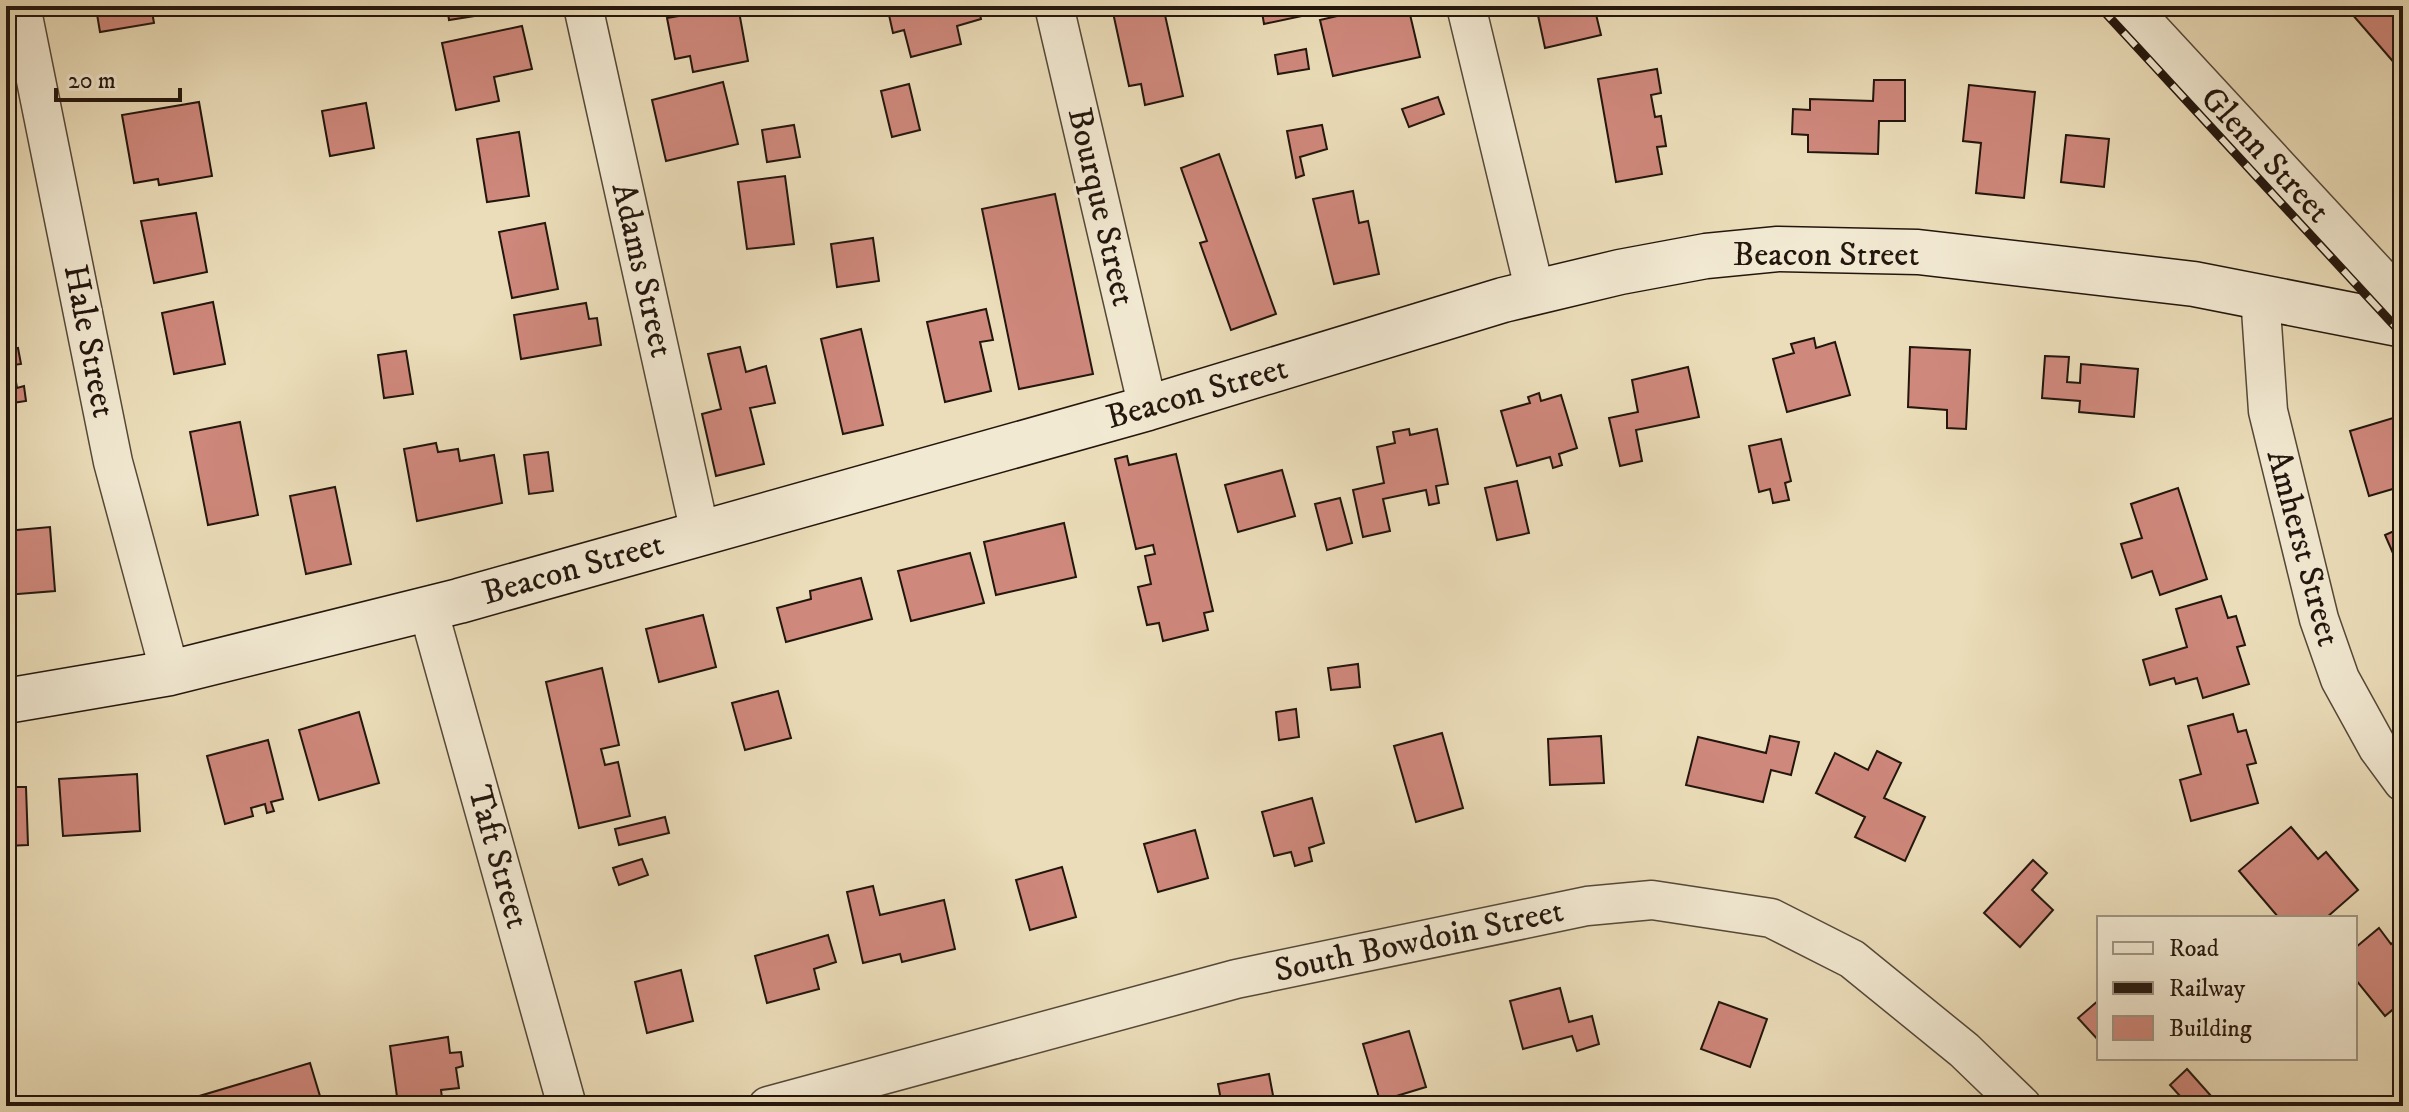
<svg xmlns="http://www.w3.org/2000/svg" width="2409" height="1112" viewBox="0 0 2409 1112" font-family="'IM FELL DW Pica',serif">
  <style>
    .building { fill: #cf887c; stroke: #23160d; stroke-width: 2 }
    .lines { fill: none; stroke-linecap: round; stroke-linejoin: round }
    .street-casing { stroke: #554838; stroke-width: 41 }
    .secondary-casing { stroke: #23160d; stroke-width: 47 }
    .street { stroke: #f2e9d2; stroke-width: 38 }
    .secondary { stroke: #f2e9d2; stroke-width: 44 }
    .rail-casing { stroke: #23160d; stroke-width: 9 }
    .rail { stroke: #f2e9d2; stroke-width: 6; stroke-dasharray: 18; stroke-linecap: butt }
    .labels { text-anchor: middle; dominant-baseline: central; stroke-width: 6; stroke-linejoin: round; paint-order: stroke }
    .street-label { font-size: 34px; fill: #23160d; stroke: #f2e9d2 }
  </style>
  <rect width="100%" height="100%" fill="#ebddb9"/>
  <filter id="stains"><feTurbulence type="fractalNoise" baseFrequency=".0025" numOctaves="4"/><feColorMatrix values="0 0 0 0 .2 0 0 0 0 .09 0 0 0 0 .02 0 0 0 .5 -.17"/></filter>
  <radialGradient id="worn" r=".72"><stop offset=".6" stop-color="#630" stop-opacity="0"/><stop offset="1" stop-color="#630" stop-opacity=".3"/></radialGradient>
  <g class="building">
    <path d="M 88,6 L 151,6 L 154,23 L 100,32 L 97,14 L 89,15 Z"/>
    <path d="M 447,6 L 493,6 L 494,13 L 449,20 Z"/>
    <path d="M 683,6 L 738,6 L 748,61 L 693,72 L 690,56 L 675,59 L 667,18 L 685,15 Z"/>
    <path d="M 887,6 L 978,6 L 981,19 L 957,26 L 961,44 L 911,57 L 904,30 L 893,33 Z"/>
    <path d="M 1122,6 L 1163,6 L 1183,96 L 1145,105 L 1141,84 L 1129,86 L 1112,8 Z"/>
    <path d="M 1261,6 L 1300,6 L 1302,16 L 1264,24 Z"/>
    <path d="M 1380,6 L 1408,6 L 1420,57 L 1333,76 L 1320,20 Z"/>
    <path d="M 1536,6 L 1594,6 L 1601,35 L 1545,48 Z"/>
    <path d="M 2345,6 L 2403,6 L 2403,73 Z"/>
    <path d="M 522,26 L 532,69 L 494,77 L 499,101 L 456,110 L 442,43 Z"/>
    <path d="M 1306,49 L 1309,69 L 1278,74 L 1275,55 Z"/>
    <path d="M 1657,69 L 1661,93 L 1651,95 L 1655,117 L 1661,116 L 1666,146 L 1657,147 L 1662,174 L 1616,182 L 1598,79 Z"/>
    <path d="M 1874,80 L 1905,80 L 1905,121 L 1879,121 L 1878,154 L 1808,152 L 1808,135 L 1792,134 L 1793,109 L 1810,110 L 1810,99 L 1873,101 Z"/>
    <path d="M 723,82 L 738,144 L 666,161 L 652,100 Z"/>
    <path d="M 909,84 L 920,130 L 892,137 L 881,91 Z"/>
    <path d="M 1969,85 L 2035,92 L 2024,198 L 1976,193 L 1981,143 L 1963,141 Z"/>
    <path d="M 1438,97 L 1444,114 L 1409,127 L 1402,109 Z"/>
    <path d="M 199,102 L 212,176 L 159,185 L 158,179 L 134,183 L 122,115 Z"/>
    <path d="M 366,103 L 374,148 L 330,156 L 322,111 Z"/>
    <path d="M 794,125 L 800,157 L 767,162 L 762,130 Z"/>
    <path d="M 1322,125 L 1327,149 L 1300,157 L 1304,175 L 1296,178 L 1287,131 Z"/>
    <path d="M 519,132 L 529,196 L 487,202 L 477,139 Z"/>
    <path d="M 2066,135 L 2109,139 L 2104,187 L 2061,182 Z"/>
    <path d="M 1219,154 L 1276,314 L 1231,330 L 1200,243 L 1207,241 L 1181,168 Z"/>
    <path d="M 785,176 L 794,244 L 747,249 L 738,182 Z"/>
    <path d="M 1353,191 L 1359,223 L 1368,221 L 1379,274 L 1334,284 L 1313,199 Z"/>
    <path d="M 1055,194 L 1093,374 L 1019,389 L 982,209 Z"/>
    <path d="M 196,213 L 207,272 L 154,283 L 141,221 Z"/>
    <path d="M 545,223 L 558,289 L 512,298 L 499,232 Z"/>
    <path d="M 873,238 L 879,281 L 837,287 L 831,244 Z"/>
    <path d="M 213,302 L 225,364 L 174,374 L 162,313 Z"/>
    <path d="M 586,303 L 589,319 L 597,318 L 601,345 L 521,359 L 514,315 Z"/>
    <path d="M 986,309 L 993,340 L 980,342 L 991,391 L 945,402 L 927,322 Z"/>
    <path d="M 861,329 L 883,425 L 843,434 L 821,339 Z"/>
    <path d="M 1814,338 L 1816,348 L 1835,342 L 1850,395 L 1787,412 L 1773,359 L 1794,353 L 1791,344 Z"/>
    <path d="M 6,339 L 8,350 L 18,348 L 21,364 L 13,365 L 17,388 L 24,386 L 26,401 L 6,404 Z"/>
    <path d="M 740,347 L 746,372 L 766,366 L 775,403 L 750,408 L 764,464 L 716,476 L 702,414 L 721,409 L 708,354 Z"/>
    <path d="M 1910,347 L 1970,350 L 1966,429 L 1947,428 L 1947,410 L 1908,407 Z"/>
    <path d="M 406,351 L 413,394 L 384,398 L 378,355 Z"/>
    <path d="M 2045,356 L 2069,357 L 2067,382 L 2080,383 L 2081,364 L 2138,369 L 2134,417 L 2079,412 L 2080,401 L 2042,398 Z"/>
    <path d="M 1688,367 L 1699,417 L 1636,430 L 1642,461 L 1620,466 L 1609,418 L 1638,412 L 1632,380 Z"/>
    <path d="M 1539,393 L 1541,401 L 1561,395 L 1577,448 L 1559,454 L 1562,465 L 1553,468 L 1550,457 L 1517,466 L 1501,411 L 1530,403 L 1528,397 Z"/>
    <path d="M 2403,415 L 2403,486 L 2369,496 L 2350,431 Z"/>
    <path d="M 240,422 L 258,515 L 208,525 L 190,432 Z"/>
    <path d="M 1409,429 L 1410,435 L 1437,429 L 1448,484 L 1436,486 L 1439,503 L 1429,505 L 1426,490 L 1383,499 L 1390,531 L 1363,537 L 1353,490 L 1384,483 L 1377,447 L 1395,443 L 1393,432 Z"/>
    <path d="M 1781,439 L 1791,481 L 1785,483 L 1789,500 L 1773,503 L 1770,489 L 1759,492 L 1749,446 Z"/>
    <path d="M 436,443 L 438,452 L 458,449 L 460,461 L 494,455 L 502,503 L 417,521 L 404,449 Z"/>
    <path d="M 548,452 L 553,491 L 529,494 L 524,455 Z"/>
    <path d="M 1176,454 L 1213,611 L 1204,613 L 1208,630 L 1163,641 L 1159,623 L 1147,625 L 1138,587 L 1151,584 L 1145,556 L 1155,554 L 1153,545 L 1136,549 L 1115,459 L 1127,456 L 1129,465 Z"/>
    <path d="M 1282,470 L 1295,516 L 1238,532 L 1225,485 Z"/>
    <path d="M 1517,481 L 1529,533 L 1497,540 L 1485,488 Z"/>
    <path d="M 335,487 L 351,564 L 306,574 L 290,496 Z"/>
    <path d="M 2178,488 L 2207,579 L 2160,595 L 2152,571 L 2132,578 L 2121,544 L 2142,538 L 2131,504 Z"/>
    <path d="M 1340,498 L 1352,543 L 1327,550 L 1315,504 Z"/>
    <path d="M 1064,523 L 1076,577 L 996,595 L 984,542 Z"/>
    <path d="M 50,527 L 55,591 L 6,595 L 6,531 Z"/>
    <path d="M 2403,527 L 2403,576 L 2385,535 Z"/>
    <path d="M 970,553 L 984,603 L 911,621 L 898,571 Z"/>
    <path d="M 861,578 L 872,619 L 786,642 L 777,608 L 811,599 L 810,591 Z"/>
    <path d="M 2221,596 L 2228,618 L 2236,616 L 2245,645 L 2237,647 L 2249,684 L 2203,698 L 2197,678 L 2176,684 L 2174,678 L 2150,685 L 2143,660 L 2187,647 L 2176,609 Z"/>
    <path d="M 703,615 L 716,667 L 659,682 L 646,629 Z"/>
    <path d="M 1358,664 L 1360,687 L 1331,690 L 1328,668 Z"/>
    <path d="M 602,668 L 619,745 L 601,749 L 605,765 L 618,762 L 630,816 L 579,828 L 546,682 Z"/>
    <path d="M 778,691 L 791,738 L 745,750 L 732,703 Z"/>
    <path d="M 1296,709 L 1299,737 L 1279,740 L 1276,712 Z"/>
    <path d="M 359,712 L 379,783 L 319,800 L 299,730 Z"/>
    <path d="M 2233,714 L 2238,732 L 2246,730 L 2256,763 L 2247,765 L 2258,803 L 2191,821 L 2180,780 L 2201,774 L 2188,726 Z"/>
    <path d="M 1442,733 L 1463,808 L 1416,822 L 1394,746 Z"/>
    <path d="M 1601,736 L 1604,783 L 1550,785 L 1548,739 Z"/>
    <path d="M 1770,736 L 1799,742 L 1791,775 L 1771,770 L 1763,802 L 1686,785 L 1698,737 L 1766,753 Z"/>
    <path d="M 268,740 L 283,799 L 271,802 L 274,811 L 267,813 L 265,804 L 251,808 L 253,816 L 225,824 L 207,756 Z"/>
    <path d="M 1877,751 L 1901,763 L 1884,798 L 1925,817 L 1905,861 L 1855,837 L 1865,817 L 1816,793 L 1835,753 L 1868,770 Z"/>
    <path d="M 137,774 L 140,831 L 63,836 L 59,779 Z"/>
    <path d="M 6,787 L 26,787 L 28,845 L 6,846 Z"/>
    <path d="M 1312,798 L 1324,843 L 1309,848 L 1312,861 L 1295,866 L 1291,852 L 1274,856 L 1262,812 Z"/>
    <path d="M 665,817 L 669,833 L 619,845 L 615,829 Z"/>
    <path d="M 2291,827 L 2318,859 L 2326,852 L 2358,890 L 2326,918 L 2279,918 L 2239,871 Z"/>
    <path d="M 1195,830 L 1208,878 L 1158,892 L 1144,844 Z"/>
    <path d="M 642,859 L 648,875 L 619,885 L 613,868 Z"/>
    <path d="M 2033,860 L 2047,873 L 2032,890 L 2053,910 L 2020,947 L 1984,913 Z"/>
    <path d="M 1062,867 L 1076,917 L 1030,930 L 1016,880 Z"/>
    <path d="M 873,886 L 880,915 L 944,900 L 955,949 L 902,962 L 900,954 L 863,963 L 847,892 Z"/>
    <path d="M 2379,928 L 2391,944 L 2399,938 L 2403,944 L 2403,1001 L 2385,1016 L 2355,979 L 2355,948 Z"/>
    <path d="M 828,935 L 836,962 L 814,969 L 819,989 L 767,1003 L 755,956 Z"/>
    <path d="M 681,970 L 693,1021 L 647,1033 L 635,982 Z"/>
    <path d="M 1560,988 L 1569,1022 L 1592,1016 L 1599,1044 L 1577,1051 L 1572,1036 L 1523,1049 L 1510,1001 Z"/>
    <path d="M 2099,1000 L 2099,1041 L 2078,1018 Z"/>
    <path d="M 1719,1002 L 1767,1019 L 1750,1067 L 1701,1049 Z"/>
    <path d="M 1409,1031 L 1426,1087 L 1380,1101 L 1363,1044 Z"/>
    <path d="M 448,1037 L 450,1053 L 461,1052 L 463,1066 L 456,1068 L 459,1088 L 441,1090 L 443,1106 L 427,1106 L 426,1100 L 398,1104 L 390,1046 Z"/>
    <path d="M 310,1063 L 323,1106 L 199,1106 L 196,1097 Z"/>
    <path d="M 2187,1069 L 2220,1106 L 2169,1106 L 2180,1096 L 2170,1085 Z"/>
    <path d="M 1269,1074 L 1275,1106 L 1222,1106 L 1218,1084 Z"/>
  </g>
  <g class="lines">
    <g class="street-casing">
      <g id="street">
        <path d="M 21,6 L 113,462 L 170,673"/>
        <path d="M 583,6 L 700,533"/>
        <path d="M 1054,6 L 1148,408"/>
        <path d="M 1466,6 L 1535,292"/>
        <path d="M 2129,6 L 2403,302"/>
        <path d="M 2260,295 L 2268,411 L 2319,619 L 2340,679 L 2378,748 L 2403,782"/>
        <path d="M 428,609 L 567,1106"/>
        <path d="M 768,1106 L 1236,979 L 1587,906 L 1652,900 L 1771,918 L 1852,959 L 1964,1050 L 2022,1106"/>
      </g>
    </g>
    <g class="secondary-casing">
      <path id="secondary" d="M 6,701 L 170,673 L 459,601 L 1148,408 L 1503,300 L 1620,272 L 1706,256 L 1778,249 L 1918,252 L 2194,284 L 2403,325"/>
    </g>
    <use href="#street" class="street"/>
    <use href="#secondary" class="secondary"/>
    <g class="rail-casing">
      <path id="rail" d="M 2099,6 L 2403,335"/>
    </g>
    <use href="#rail" class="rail"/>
  </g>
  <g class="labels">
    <g class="street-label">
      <text transform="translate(2265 155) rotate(47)">Glenn Street</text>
      <text transform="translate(1101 207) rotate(77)">Bourque Street</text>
      <text x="1826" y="255">Beacon Street</text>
      <text transform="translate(642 270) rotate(77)">Adams Street</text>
      <text transform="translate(89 341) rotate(79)">Hale Street</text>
      <text transform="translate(1197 393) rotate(-16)">Beacon Street</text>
      <text transform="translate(2303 548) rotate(75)">Amherst Street</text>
      <text transform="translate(573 569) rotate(-16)">Beacon Street</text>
      <text transform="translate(498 857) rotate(74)">Taft Street</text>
      <text transform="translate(1419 941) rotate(-12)">South Bowdoin Street</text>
    </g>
  </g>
  <rect width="2409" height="1112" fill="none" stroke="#ebddb9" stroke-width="32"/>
  <rect x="8" y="8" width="2393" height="1096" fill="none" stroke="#23160d" stroke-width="4"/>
  <rect x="16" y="16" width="2377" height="1080" fill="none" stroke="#23160d" stroke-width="2"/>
  <rect x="2097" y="916" width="260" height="144" fill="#f2e9d2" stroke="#9f9583" stroke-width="2"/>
  <rect x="2113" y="942" width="40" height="12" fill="#f2e9d2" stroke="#9f9583" stroke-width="2"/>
  <text x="2169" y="956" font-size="24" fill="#23160d">Road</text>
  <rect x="2113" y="982" width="40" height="12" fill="#23160d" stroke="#9f9583" stroke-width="2"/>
  <text x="2169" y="996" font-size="24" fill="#23160d">Railway</text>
  <rect x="2113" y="1016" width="40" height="24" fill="#cf887c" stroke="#9f9583" stroke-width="2"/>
  <text x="2169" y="1036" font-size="24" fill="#23160d">Building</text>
  <path d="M56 88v12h124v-12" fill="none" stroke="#23160d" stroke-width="4"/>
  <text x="68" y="88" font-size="24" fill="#23160d" stroke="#f2e9d2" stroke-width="6" paint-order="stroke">20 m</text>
  <rect width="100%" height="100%" filter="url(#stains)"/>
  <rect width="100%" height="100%" fill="url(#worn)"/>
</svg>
